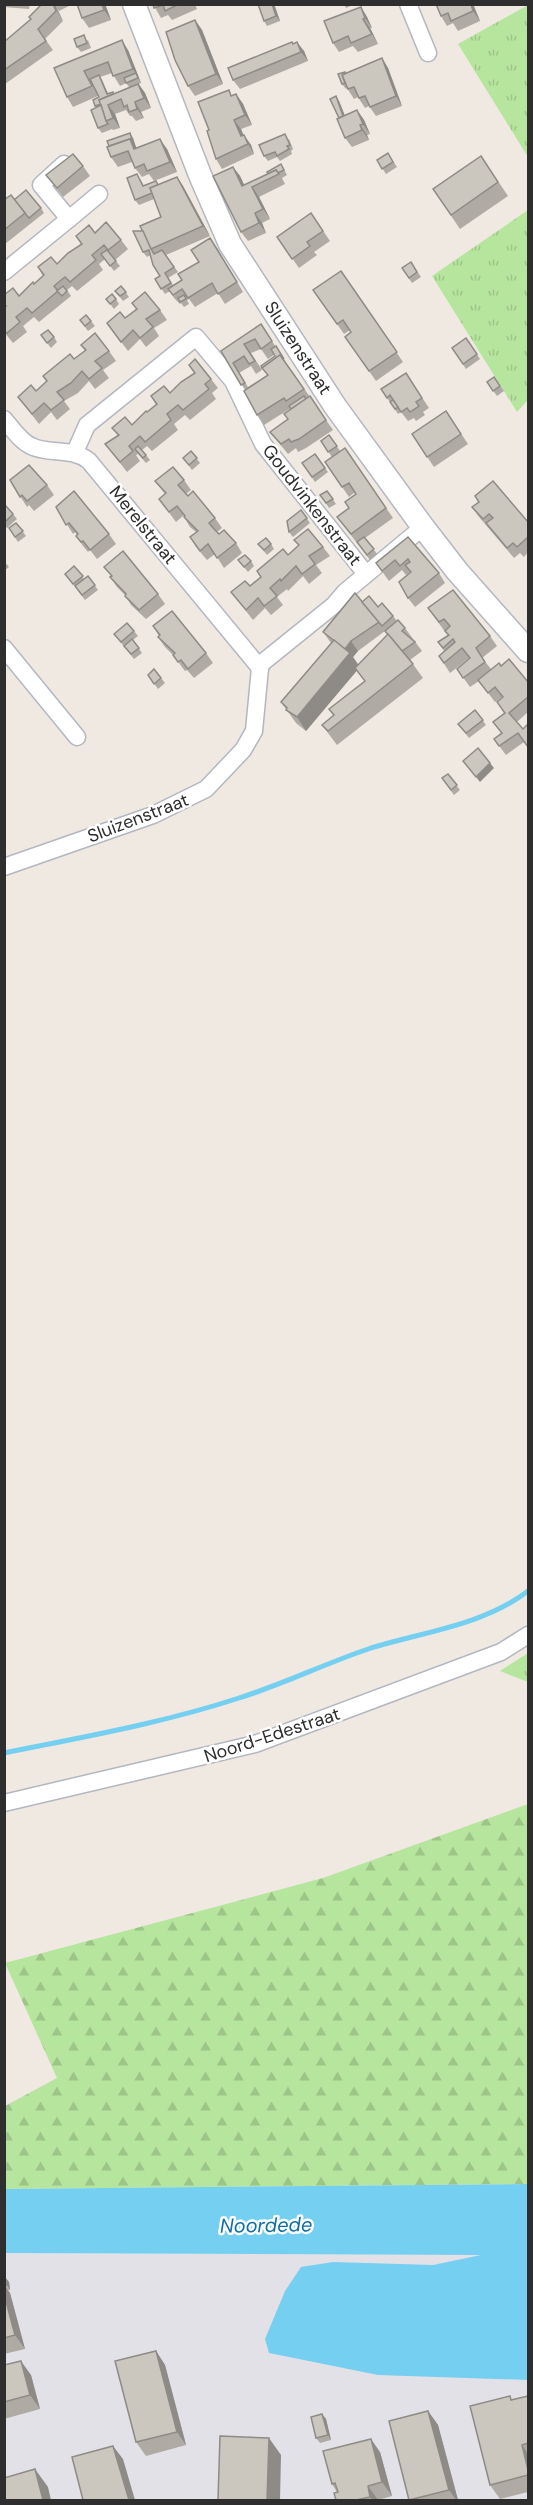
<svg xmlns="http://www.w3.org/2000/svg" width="533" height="2505" viewBox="0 0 533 2505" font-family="'DM Sans',sans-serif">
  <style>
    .industrial { fill: #e3e1e8 }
    .grass { fill: url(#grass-tufts) }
    .forest { fill: url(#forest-firs) }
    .water { fill: #75cff0 }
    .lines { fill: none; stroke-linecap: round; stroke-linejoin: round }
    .stream { stroke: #75cff0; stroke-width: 5 }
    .street-casing { stroke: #b4b7c1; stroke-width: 19 }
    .secondary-casing { stroke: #b4b7c1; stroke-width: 25 }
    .street { stroke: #fff; stroke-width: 16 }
    .secondary { stroke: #fff; stroke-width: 22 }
    .wall { fill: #afaba4; fill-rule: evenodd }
    .shaded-wall { fill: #8e8b86 }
    .building { fill: #cbc7bf; stroke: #8e8b86; stroke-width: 1.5 }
    .labels { text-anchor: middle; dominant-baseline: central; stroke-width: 5; stroke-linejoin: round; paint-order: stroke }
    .street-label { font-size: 18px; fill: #2e2e2e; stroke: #fff }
    .water-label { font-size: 20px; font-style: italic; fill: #0d6fa3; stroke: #fff }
  </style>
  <defs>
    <pattern id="grass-tufts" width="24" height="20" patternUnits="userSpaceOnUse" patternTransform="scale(1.5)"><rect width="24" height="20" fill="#b6e59e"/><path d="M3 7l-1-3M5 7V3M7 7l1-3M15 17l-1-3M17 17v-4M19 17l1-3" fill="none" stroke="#9dc588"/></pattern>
    <pattern id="forest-firs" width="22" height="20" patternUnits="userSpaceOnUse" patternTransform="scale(1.5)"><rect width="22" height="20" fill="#b6e59e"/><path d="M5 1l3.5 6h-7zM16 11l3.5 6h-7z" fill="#9dc588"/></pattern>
  </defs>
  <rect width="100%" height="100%" fill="#efe9e1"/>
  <path class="industrial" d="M 528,2252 L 528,2500 L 5,2500 L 5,2253 L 486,2255 Z"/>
  <g class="grass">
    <path d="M 528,5 L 528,157 L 458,44 Z"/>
    <path d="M 528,210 L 528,400 L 517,412 L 432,276 Z"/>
    <path d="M 528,1653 L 528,1682 L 500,1671 Z"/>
  </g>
  <path class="forest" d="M 528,1804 L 528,2184 L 5,2189 L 5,2106 L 57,2078 L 5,1963 L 323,1878 Z"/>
  <path class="water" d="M 528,2184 L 528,2380 L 378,2375 L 269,2353 L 265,2339 L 285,2291 L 301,2267 L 333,2262 L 433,2265 L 481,2255 L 5,2253 L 5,2189 Z"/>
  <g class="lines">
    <path class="stream" d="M 4,1753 C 83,1737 163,1723 239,1698 C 284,1684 326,1663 371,1648 C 423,1632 484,1625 528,1591"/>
    <g class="street-casing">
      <g id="street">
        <path d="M 408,4 L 428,53"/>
        <path d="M 69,219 L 99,194"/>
        <path d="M 4,272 L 69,219 L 41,185 L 64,164"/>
        <path d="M 4,419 C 12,428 20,441 31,446 C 49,455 72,447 89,461 L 260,668"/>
        <path d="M 75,452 L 87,425 L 196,337 L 233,381 L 263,444 L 366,574"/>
        <path d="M 4,648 L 77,737"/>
        <path d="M 260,668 L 262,663 L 334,605 L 345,592 L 423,527"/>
        <path d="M 4,867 L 153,815 L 206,789 L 243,750 L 254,731 L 260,668"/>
        <path d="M 4,1803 L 255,1744 L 501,1652 L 528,1635"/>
      </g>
    </g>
    <g class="secondary-casing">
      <path id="secondary" d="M 134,4 L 200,175 L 230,244 L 335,406 L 423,527 L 457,571 L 528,651"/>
    </g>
    <use href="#street" class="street"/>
    <use href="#secondary" class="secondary"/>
  </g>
  <g class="wall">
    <path d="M 4,4 L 30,4 L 29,9 L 4,7 Z"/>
    <path d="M 55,4 L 73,4 L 59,11 L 57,8 L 63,21 L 45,39 L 53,50 L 5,84 L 4,83 L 4,42 Z"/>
    <path d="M 77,4 L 105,4 L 111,20 L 89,28 L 82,18 Z"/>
    <path d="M 153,4 L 195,4 L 197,9 L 172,20 L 168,15 L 161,18 Z"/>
    <path d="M 258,4 L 274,4 L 280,21 L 267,26 L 264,21 Z"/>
    <path d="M 344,4 L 355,4 L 346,8 Z"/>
    <path d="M 436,4 L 473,4 L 480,21 L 458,31 L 453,23 L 447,26 L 441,16 Z"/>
    <path d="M 361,7 L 367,17 L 372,28 L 370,28 L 378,44 L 358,52 L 353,46 L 339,52 L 333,43 Z"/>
    <path d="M 195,20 L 202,30 L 223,84 L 195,96 L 188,86 Z"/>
    <path d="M 88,40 L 91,48 L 81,52 L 77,47 Z"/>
    <path d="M 294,44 L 304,51 L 308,61 L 240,89 L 233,80 Z"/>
    <path d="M 128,50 L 141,83 L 139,84 L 145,93 L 151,108 L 141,112 L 144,118 L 136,121 L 132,116 L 130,116 L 126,110 L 115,114 L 120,128 L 113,130 L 112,129 L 102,133 L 98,128 L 96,108 L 95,106 L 99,97 L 98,96 L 73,107 L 67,97 L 54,68 ZM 112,73 L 120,86 L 126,83 L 129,87 L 114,94 L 108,93 L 100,77 Z"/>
    <path d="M 382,58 L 388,68 L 402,106 L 376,116 L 369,106 L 365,108 L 358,97 L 354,99 L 347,88 L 346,89 L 342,84 L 346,73 Z"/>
    <path d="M 236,94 L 243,104 L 252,125 L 241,129 L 243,135 L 251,145 L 254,154 L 222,169 L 216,159 L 209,130 L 233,95 Z"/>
    <path d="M 336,96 L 339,101 L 345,116 L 357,110 L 364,120 L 370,134 L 367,135 L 369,140 L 352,147 L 345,138 L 339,118 Z"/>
    <path d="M 133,138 L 136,148 L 167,149 L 177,172 L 154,181 L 149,174 L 142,177 L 135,168 L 132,162 L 118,167 L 111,157 Z"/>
    <path d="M 289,139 L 293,149 L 291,151 L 292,154 L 280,161 L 277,157 L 268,161 L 264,156 Z"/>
    <path d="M 388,153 L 397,167 L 386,174 L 377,160 Z"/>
    <path d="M 481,156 L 508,196 L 460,229 L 433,189 Z"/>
    <path d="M 281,164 L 287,175 L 282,178 L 285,184 L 259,197 L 270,219 L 262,223 L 266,233 L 248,241 L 241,232 L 233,167 L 240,176 L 244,185 L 268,174 Z"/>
    <path d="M 83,166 L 90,176 L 63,197 L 46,175 Z"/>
    <path d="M 177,177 L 183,186 L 210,236 L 166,255 L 178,272 L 168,278 L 173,285 L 182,280 L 199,262 L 217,248 L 243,292 L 225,304 L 218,293 L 195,307 L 189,299 L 187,300 L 189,304 L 184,307 L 181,303 L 180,304 L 174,298 L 170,291 L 165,294 L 155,279 L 160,276 L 151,255 L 147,257 L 143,252 L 143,231 L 152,221 L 161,217 L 154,199 L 139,205 L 135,200 L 140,179 L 144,186 L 159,184 Z"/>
    <path d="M 4,200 L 14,200 L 41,208 L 44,213 L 5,244 L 4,243 Z"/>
    <path d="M 311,213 L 330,241 L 314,252 L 317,255 L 299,268 L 277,237 Z"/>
    <path d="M 95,233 L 121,240 L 128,249 L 115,260 L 120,266 L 114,271 L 105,259 L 99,264 L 103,270 L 77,291 L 72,286 L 67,290 L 71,296 L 39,322 L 34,317 L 23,326 L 27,332 L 13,343 L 4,332 L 4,295 L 19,296 L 43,276 L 38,267 L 57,264 L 81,244 L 76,236 Z"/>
    <path d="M 411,262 L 421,277 L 412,283 L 402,268 Z"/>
    <path d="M 341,271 L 403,362 L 376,381 L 345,337 L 351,332 L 350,330 L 344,334 L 313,290 Z"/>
    <path d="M 121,286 L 129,297 L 123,301 L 115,291 Z"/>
    <path d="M 106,299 L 116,299 L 119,304 L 114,309 Z"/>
    <path d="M 132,303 L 160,310 L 167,320 L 154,328 L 159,336 L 146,347 L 140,339 L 128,351 L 107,323 L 125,318 L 136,309 Z"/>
    <path d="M 86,315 L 95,326 L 88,331 L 80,320 Z"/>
    <path d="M 261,324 L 287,364 L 333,430 L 306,448 L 298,452 L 296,448 L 288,454 L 270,432 L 288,419 L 291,409 L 291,408 L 264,425 L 257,415 L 245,390 L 221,351 ZM 261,349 L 268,359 L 275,354 L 275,356 L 261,366 L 267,375 L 248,387 L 239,373 L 251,366 L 256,374 L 262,370 L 251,353 Z"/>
    <path d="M 41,335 L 54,337 L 57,342 L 51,348 Z"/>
    <path d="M 466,338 L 480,359 L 466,369 L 452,348 Z"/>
    <path d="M 81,345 L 109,351 L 116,361 L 103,370 L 109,378 L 95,389 L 89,381 L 78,393 L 64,401 L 70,409 L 57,420 L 51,412 L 39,424 L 18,397 L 36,391 L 47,382 L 43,376 L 74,359 L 85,351 Z"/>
    <path d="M 189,365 L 211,379 L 218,388 L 212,393 L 216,399 L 190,420 L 185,415 L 174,424 L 178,430 L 152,451 L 147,446 L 142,450 L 150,460 L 146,463 L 138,454 L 136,455 L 140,461 L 127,472 L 105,444 L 118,436 L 112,428 L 132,425 L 156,405 L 151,396 L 170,393 L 194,373 Z"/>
    <path d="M 406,373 L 429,408 L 423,412 L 425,415 L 416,421 L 414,418 L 408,421 L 401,412 L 398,414 L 381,389 Z"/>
    <path d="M 494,377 L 504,391 L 497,396 L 487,382 Z"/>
    <path d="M 446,411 L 468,444 L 434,467 L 412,434 Z"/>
    <path d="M 329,435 L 340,451 L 332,457 L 321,441 Z"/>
    <path d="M 345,448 L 393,518 L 365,538 L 377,554 L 370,560 L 337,517 L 349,508 L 356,494 L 355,492 L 349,497 L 325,462 Z"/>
    <path d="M 191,451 L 200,463 L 192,470 L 183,458 Z"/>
    <path d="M 315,454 L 328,472 L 315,482 L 302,463 Z"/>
    <path d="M 10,480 L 47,485 L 54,495 L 34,511 L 29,505 L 27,507 Z"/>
    <path d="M 184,480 L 191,490 L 186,494 L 215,518 L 222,528 L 217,532 L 219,534 L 236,543 L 242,553 L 224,568 L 215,554 L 207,560 L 196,547 L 190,537 L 196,532 L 190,527 L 184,517 L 185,516 L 184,515 L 176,522 L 159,499 L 165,494 L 155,481 Z"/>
    <path d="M 327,491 L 336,504 L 329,508 L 320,495 Z"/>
    <path d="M 475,496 L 528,522 L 528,552 L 524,557 L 520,553 L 514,558 L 479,517 L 472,507 L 478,502 Z"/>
    <path d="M 56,507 L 109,534 L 116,544 L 97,559 L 90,550 L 88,552 L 83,546 L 76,536 L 77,535 L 75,532 L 73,534 Z"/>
    <path d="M 4,508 L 13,514 L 17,519 L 7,528 L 4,525 Z"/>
    <path d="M 301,510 L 310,523 L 293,537 L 289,532 Z"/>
    <path d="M 16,523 L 26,536 L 18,542 L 9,528 Z"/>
    <path d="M 408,537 L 439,573 L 445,583 L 415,607 L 408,598 L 410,572 L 406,575 L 402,570 L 389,581 L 376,563 Z"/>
    <path d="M 294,540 L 323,547 L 330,556 L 316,565 L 322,573 L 309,584 L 303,576 L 288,591 L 287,589 L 277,597 L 283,605 L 271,615 L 265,608 L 253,620 L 231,592 L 250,586 L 299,546 Z"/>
    <path d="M 258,544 L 271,544 L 274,549 L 267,555 Z"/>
    <path d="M 238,560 L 251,561 L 254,566 L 248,572 Z"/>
    <path d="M 4,561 L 9,567 L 4,571 Z"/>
    <path d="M 74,566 L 84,579 L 88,576 L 98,590 L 85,600 L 65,574 Z"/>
    <path d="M 104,567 L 158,594 L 165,604 L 146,619 L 131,605 L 125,595 L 117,587 L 110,577 L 111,576 Z"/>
    <path d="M 362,602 L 378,607 L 393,616 L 397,621 L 405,628 L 422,651 L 410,660 L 423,678 L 337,745 L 322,725 L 334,715 L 365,681 L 357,670 L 306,731 L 296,723 L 281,702 L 331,643 L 323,632 ZM 385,631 L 388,635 L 358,665 L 353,657 L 358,651 Z"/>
    <path d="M 428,608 L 490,636 L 497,646 L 482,658 L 491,669 L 501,666 L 528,682 L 528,712 L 517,722 L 523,729 L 528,724 L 528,748 L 524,742 L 506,755 L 494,739 L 501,733 L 493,722 L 504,713 L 497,702 L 503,698 L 502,697 L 495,702 L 479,681 L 470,687 L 457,669 L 470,658 L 469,658 L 450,673 L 439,656 L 444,651 L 438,642 L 448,636 Z"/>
    <path d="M 153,626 L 206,653 L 213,663 L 194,678 L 187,670 L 185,671 L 173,655 L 165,647 L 158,637 L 159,636 Z"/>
    <path d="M 134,631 L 138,636 L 133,640 L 142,653 L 134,659 L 114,634 Z"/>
    <path d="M 148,675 L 161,678 L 165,683 L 158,689 Z"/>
    <path d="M 475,710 L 486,725 L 469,738 L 458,724 Z"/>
    <path d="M 448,774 L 460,790 L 454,795 L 442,778 Z"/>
    <path d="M 4,2277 L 9,2282 L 10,2290 L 8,2290 L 10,2293 L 25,2349 L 4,2354 Z"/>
    <path d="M 156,2351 L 165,2365 L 186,2445 L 146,2456 L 136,2442 Z"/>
    <path d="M 4,2365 L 31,2375 L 40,2409 L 4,2419 Z"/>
    <path d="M 528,2396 L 528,2492 L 500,2499 L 490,2485 L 513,2400 Z"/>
    <path d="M 428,2411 L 438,2425 L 458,2500 L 409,2500 Z"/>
    <path d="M 322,2414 L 326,2419 L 331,2440 L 320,2443 L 316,2438 Z"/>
    <path d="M 380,2452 L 392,2496 L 378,2500 L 336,2500 L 337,2492 L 332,2484 Z"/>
  </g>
  <g class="shaded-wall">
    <path d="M 53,4 L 55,4 L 56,7 L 63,21 Z"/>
    <path d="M 102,4 L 105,4 L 111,20 L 104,10 Z"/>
    <path d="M 272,4 L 274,4 L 280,21 L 276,16 Z"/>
    <path d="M 471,4 L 473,4 L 480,21 L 473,11 Z"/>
    <path d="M 361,7 L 367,17 L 372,28 L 365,18 Z"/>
    <path d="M 363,19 L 370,28 L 378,44 Z"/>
    <path d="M 195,20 L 202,30 L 223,84 L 216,74 Z"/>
    <path d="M 122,40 L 128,50 L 141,83 L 133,69 Z"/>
    <path d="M 297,42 L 304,51 L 308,61 L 301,52 Z"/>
    <path d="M 382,58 L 388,68 L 402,106 L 396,96 Z"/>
    <path d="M 99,75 L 102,80 L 110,99 L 107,94 Z"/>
    <path d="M 138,84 L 145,93 L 151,108 L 144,98 Z"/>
    <path d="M 236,94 L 243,104 L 252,125 L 245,115 Z"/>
    <path d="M 336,96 L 339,101 L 349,126 L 345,121 Z"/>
    <path d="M 135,102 L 141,112 L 144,118 L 137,109 Z"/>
    <path d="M 108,105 L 115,114 L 120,128 L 113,118 Z"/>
    <path d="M 357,110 L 364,120 L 370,134 L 363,124 Z"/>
    <path d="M 234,120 L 241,129 L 248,146 L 241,136 Z"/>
    <path d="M 360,125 L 367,135 L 369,140 L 362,130 Z"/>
    <path d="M 130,133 L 133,138 L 140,159 L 134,149 L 130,139 Z"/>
    <path d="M 244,135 L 251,145 L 254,154 L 248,144 Z"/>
    <path d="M 160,139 L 167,149 L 177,172 L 170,162 Z"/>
    <path d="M 233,167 L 240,176 L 249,195 L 242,186 Z"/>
    <path d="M 177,177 L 183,186 L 210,236 L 203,226 Z"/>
    <path d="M 252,187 L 259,197 L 270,219 L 263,209 Z"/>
    <path d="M 255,213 L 262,223 L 266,233 L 259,223 Z"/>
    <path d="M 210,238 L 217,248 L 243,292 L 237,282 Z"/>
    <path d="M 351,641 L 358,651 L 353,657 L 360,667 L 306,731 L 297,717 L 344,650 Z"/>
    <path d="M 490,763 L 494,768 L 480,782 L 476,777 Z"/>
    <path d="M 5,2277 L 9,2282 L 10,2290 L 7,2285 Z"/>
    <path d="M 4,2285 L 10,2293 L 25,2349 L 15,2335 L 4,2294 Z"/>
    <path d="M 156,2351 L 165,2365 L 186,2445 L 177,2432 Z"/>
    <path d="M 21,2361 L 31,2375 L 40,2409 L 30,2395 Z"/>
    <path d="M 428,2411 L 438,2425 L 458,2500 L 456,2500 L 449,2490 Z"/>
    <path d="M 322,2414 L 326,2419 L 331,2440 L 328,2435 Z"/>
    <path d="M 269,2438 L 281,2455 L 280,2500 L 267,2500 Z"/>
    <path d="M 371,2439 L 380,2452 L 392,2496 L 382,2482 Z"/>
    <path d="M 522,2445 L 528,2454 L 528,2470 Z"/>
    <path d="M 113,2446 L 123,2459 L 135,2500 L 129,2500 Z"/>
    <path d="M 35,2469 L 48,2487 L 51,2500 L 43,2500 Z"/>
    <path d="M 368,2486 L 378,2500 L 373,2500 L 370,2497 Z"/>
  </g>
  <g class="building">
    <path d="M 42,4 L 53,4 L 56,11 L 38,29 L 46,41 L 4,70 L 4,42 L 31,19 L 29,17 Z"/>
    <path d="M 77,4 L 102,4 L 104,10 L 82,18 Z"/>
    <path d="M 153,4 L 179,4 L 165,11 L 163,5 L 154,8 Z"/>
    <path d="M 258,4 L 272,4 L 276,16 L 264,21 Z"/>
    <path d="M 436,4 L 471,4 L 473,11 L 451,21 L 448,13 L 441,16 Z"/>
    <path d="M 361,7 L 365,18 L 363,19 L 372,34 L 351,43 L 348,36 L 333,43 L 324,21 Z"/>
    <path d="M 195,20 L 216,74 L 188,86 L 175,60 L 166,32 Z"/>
    <path d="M 84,35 L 87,43 L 77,47 L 74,39 Z"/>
    <path d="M 122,40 L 133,69 L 113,76 L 108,62 L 84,71 L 92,86 L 67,97 L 54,68 Z"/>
    <path d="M 292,42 L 293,44 L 297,42 L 301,52 L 233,80 L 228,68 Z"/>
    <path d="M 382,58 L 396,96 L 370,107 L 365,96 L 359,98 L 354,87 L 348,89 L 342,75 Z"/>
    <path d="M 345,72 L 345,73 L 342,75 L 345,83 L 342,84 L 338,74 Z"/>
    <path d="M 136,73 L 138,78 L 126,83 L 124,78 Z"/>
    <path d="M 99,75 L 107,94 L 113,92 L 113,94 L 99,100 L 101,104 L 95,106 L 93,100 L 99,97 L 90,79 Z"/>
    <path d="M 138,84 L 144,98 L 135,102 L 137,109 L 129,112 L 127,105 L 124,107 L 121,99 L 108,105 L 113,118 L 106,121 L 99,100 Z"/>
    <path d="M 229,90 L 231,96 L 236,94 L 245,115 L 234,120 L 241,136 L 244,135 L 248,144 L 216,159 L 207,131 L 209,130 L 198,102 Z"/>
    <path d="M 336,96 L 343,116 L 339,118 L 330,99 Z"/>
    <path d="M 101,105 L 106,121 L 108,124 L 98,128 L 91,110 Z"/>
    <path d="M 357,110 L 363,124 L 360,125 L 362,130 L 345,138 L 337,119 Z"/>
    <path d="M 130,133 L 133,143 L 130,139 L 109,146 L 107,141 Z"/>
    <path d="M 285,134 L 290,145 L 287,146 L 289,149 L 277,156 L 275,152 L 264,156 L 259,145 Z"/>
    <path d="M 130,139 L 134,149 L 160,139 L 170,162 L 147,171 L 144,164 L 135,168 L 128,151 L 111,157 L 107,147 Z"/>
    <path d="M 388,153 L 393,162 L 382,169 L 377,160 Z"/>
    <path d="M 73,154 L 83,166 L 57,188 L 46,175 Z"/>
    <path d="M 481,156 L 498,182 L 451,215 L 433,189 Z"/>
    <path d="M 281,164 L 284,170 L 278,173 L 276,170 L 268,174 L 267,172 Z"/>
    <path d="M 233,167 L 242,186 L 276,170 L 279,174 L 252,187 L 263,209 L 255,213 L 259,223 L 241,232 L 213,176 Z"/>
    <path d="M 137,174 L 143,186 L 156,181 L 158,185 L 150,188 L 152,193 L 135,200 L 127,178 Z"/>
    <path d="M 177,177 L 203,226 L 151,249 L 140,226 L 161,217 L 150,188 Z"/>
    <path d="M 26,190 L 41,208 L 29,218 L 14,200 Z"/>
    <path d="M 11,195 L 25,213 L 4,230 L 4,200 Z"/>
    <path d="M 311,213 L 323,231 L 307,242 L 310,246 L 292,259 L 277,237 Z"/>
    <path d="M 106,222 L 121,240 L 108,250 L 104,245 L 92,255 L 96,260 L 70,282 L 65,277 L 60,281 L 54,286 L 58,291 L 32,313 L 27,308 L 16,317 L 20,322 L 7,333 L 4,331 L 4,307 L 6,306 L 4,305 L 4,295 L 13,288 L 19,296 L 33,282 L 34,284 L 44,275 L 38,267 L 51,257 L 57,264 L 68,253 L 82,244 L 76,236 L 89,225 L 95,233 Z"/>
    <path d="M 133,231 L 143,231 L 151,249 L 154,254 L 162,250 L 174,267 L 165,273 L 171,283 L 161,289 L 155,279 L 160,276 L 153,265 L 149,250 L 143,252 Z"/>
    <path d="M 210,238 L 237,282 L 218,294 L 212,283 L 188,298 L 182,289 L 173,295 L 168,289 L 182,280 L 178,274 L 199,262 L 191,250 Z"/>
    <path d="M 107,250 L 116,261 L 110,266 L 101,254 Z"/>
    <path d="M 411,262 L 417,272 L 409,278 L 402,268 Z"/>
    <path d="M 341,271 L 397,352 L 369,371 L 345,337 L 351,332 L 343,320 L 337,324 L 313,290 Z"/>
    <path d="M 63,286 L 67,291 L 62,296 L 57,291 Z"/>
    <path d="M 121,286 L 126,292 L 120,296 L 115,291 Z"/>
    <path d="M 145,292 L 160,310 L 146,319 L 153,327 L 140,338 L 133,330 L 121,342 L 107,323 L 120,312 L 125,318 L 137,309 L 132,303 Z"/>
    <path d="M 112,294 L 116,299 L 110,304 L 106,299 Z"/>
    <path d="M 184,295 L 186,299 L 180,302 L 178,298 Z"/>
    <path d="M 86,315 L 91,321 L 85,326 L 80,320 Z"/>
    <path d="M 261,324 L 272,341 L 261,349 L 255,339 L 244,344 L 255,361 L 249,364 L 244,356 L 233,363 L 245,383 L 241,385 L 221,351 Z"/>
    <path d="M 48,330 L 54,337 L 47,343 L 41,335 Z"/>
    <path d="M 95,333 L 109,351 L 95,361 L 102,368 L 89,379 L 82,371 L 71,383 L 57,392 L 64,400 L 51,410 L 44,403 L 32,414 L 18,397 L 31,385 L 36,391 L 47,381 L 43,376 L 70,354 L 74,359 L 86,350 L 81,345 Z"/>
    <path d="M 466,338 L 477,354 L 463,364 L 452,348 Z"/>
    <path d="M 276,346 L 284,359 L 280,355 L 262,368 L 261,366 L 275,356 L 271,349 Z"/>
    <path d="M 280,355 L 304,389 L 286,401 L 284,398 L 257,415 L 244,391 L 268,375 L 262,368 Z"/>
    <path d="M 195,359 L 211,379 L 205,384 L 209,389 L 183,410 L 178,405 L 167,414 L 171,420 L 145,442 L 140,436 L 129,446 L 133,451 L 120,462 L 105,444 L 119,435 L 112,428 L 125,417 L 132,425 L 146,411 L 147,412 L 157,404 L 151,396 L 164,386 L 170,393 L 181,382 L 195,373 L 189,365 Z"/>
    <path d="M 406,373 L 422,398 L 416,402 L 419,406 L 410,412 L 407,408 L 401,412 L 390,395 L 387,398 L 381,389 Z"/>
    <path d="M 494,377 L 500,386 L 493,391 L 487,382 Z"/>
    <path d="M 304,396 L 306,399 L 291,409 L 289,406 Z"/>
    <path d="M 310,396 L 326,420 L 299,439 L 291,442 L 289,439 L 281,444 L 270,432 L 288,419 L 284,414 Z"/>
    <path d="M 393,400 L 398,407 L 395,409 L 390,402 Z"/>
    <path d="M 446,411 L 461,434 L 427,457 L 412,434 Z"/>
    <path d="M 329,435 L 337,446 L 328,452 L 321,441 Z"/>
    <path d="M 138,446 L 146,455 L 143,458 L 135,449 Z"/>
    <path d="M 345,448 L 386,508 L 351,534 L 337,517 L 349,508 L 345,502 L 356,494 L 349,483 L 342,487 L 325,462 Z"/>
    <path d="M 191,451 L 197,458 L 189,465 L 183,458 Z"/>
    <path d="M 315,454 L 325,468 L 312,477 L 302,463 Z"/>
    <path d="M 29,465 L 47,485 L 27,501 L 22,495 L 20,497 L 10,480 Z"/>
    <path d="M 173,467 L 184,480 L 178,485 L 188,496 L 193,491 L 215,518 L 209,523 L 214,529 L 219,534 L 224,530 L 236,543 L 217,558 L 208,544 L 200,551 L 190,537 L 198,531 L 184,517 L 185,516 L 177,506 L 169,512 L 159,499 L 166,493 L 155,481 Z"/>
    <path d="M 493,481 L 528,522 L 528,537 L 517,547 L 513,543 L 507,548 L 486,523 L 493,518 L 489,514 L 483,519 L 472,507 L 479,502 L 475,496 Z"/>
    <path d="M 74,491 L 109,534 L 90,550 L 83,541 L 81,542 L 76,536 L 78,534 L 69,523 L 66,525 L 56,507 Z"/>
    <path d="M 327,491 L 333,499 L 326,503 L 320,495 Z"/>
    <path d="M 6,506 L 13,514 L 4,523 L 4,508 Z"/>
    <path d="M 301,510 L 307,518 L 289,532 L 287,521 Z"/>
    <path d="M 16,523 L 23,531 L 15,537 L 9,528 Z"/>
    <path d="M 308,529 L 323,547 L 309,556 L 315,564 L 302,574 L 296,566 L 281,581 L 280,579 L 270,588 L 277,596 L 264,606 L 258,598 L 246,610 L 231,592 L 245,581 L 250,586 L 261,577 L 257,571 L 283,549 L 288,555 L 299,545 L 294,540 Z"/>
    <path d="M 364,537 L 374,549 L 367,555 L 357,542 Z"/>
    <path d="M 408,537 L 439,573 L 408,598 L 399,582 L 411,572 L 405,565 L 410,562 L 408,559 L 400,566 L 395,560 L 382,571 L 376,563 Z"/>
    <path d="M 266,538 L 271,544 L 264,550 L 258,544 Z"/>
    <path d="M 123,551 L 158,594 L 139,610 L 125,596 L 126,594 L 110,577 L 112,576 L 104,567 Z"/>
    <path d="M 245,555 L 251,561 L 244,567 L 238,560 Z"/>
    <path d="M 74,566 L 83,576 L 73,584 L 65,574 Z"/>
    <path d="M 88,576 L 95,585 L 82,595 L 75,586 Z"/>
    <path d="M 453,590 L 490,636 L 476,648 L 485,662 L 463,678 L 457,669 L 470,658 L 462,648 L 444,663 L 439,656 L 455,642 L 453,639 L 443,648 L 438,642 L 449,635 L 445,631 L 450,626 L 444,619 L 439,622 L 428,608 Z"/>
    <path d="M 355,593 L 379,622 L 351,641 L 345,649 L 323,632 Z"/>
    <path d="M 369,596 L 378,607 L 382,603 L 393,616 L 382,626 L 362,602 Z"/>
    <path d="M 172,611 L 206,653 L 188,669 L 181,660 L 178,662 L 173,655 L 175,653 L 158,637 L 160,635 L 153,626 Z"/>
    <path d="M 398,620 L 405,628 L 402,631 L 415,642 L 402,651 L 385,631 Z"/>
    <path d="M 127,623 L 134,631 L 121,642 L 114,634 Z"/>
    <path d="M 388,634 L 413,664 L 328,731 L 322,725 L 334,715 L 329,709 L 365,681 L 355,668 Z"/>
    <path d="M 132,639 L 139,648 L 131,654 L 124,646 Z"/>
    <path d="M 334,640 L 350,653 L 297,717 L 286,710 L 287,708 L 281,702 Z"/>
    <path d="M 509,659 L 528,682 L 528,697 L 509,713 L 523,729 L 528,724 L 528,747 L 518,733 L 499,746 L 494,739 L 502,733 L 493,722 L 505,713 L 497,702 L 503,697 L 495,687 L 488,693 L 478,680 L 499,663 L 501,666 Z"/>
    <path d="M 154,669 L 161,678 L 154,684 L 148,675 Z"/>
    <path d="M 475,710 L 483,720 L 466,733 L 458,724 Z"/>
    <path d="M 478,748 L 490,763 L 476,777 L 463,761 Z"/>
    <path d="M 448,774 L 457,785 L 451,790 L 442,778 Z"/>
    <path d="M 4,2277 L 7,2285 L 4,2285 Z"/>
    <path d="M 4,2294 L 15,2335 L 4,2338 Z"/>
    <path d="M 156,2351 L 177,2432 L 136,2442 L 115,2361 Z"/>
    <path d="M 21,2361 L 30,2395 L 4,2402 L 4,2365 Z"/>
    <path d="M 510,2396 L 511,2400 L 528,2396 L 528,2443 L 522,2445 L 528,2470 L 528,2475 L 490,2485 L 470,2406 Z"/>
    <path d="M 428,2411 L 449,2490 L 409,2500 L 389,2421 Z"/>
    <path d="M 322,2414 L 328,2435 L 316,2438 L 311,2417 Z"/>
    <path d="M 220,2436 L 269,2438 L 267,2500 L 218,2500 Z"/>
    <path d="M 371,2439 L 382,2482 L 368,2486 L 370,2497 L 356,2500 L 336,2500 L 334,2493 L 338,2492 L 335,2483 L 332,2484 L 323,2451 Z"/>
    <path d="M 113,2446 L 129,2500 L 83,2500 L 72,2457 Z"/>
    <path d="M 35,2469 L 43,2500 L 4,2500 L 4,2478 Z"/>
  </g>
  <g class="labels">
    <g class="street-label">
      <text transform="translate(298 348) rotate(57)">Sluizenstraat</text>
      <text transform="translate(312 505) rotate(52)">Goudvinkenstraat</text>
      <text transform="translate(143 525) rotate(51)">Merelstraat</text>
      <text transform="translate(138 818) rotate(-21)">Sluizenstraat</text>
      <text transform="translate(272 1735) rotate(-18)">Noord-Edestraat</text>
    </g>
    <g class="water-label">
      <text transform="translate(266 2225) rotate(-1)">Noordede</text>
    </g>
  </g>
  <rect width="533" height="2505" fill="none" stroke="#2e2e2e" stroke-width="12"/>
</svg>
